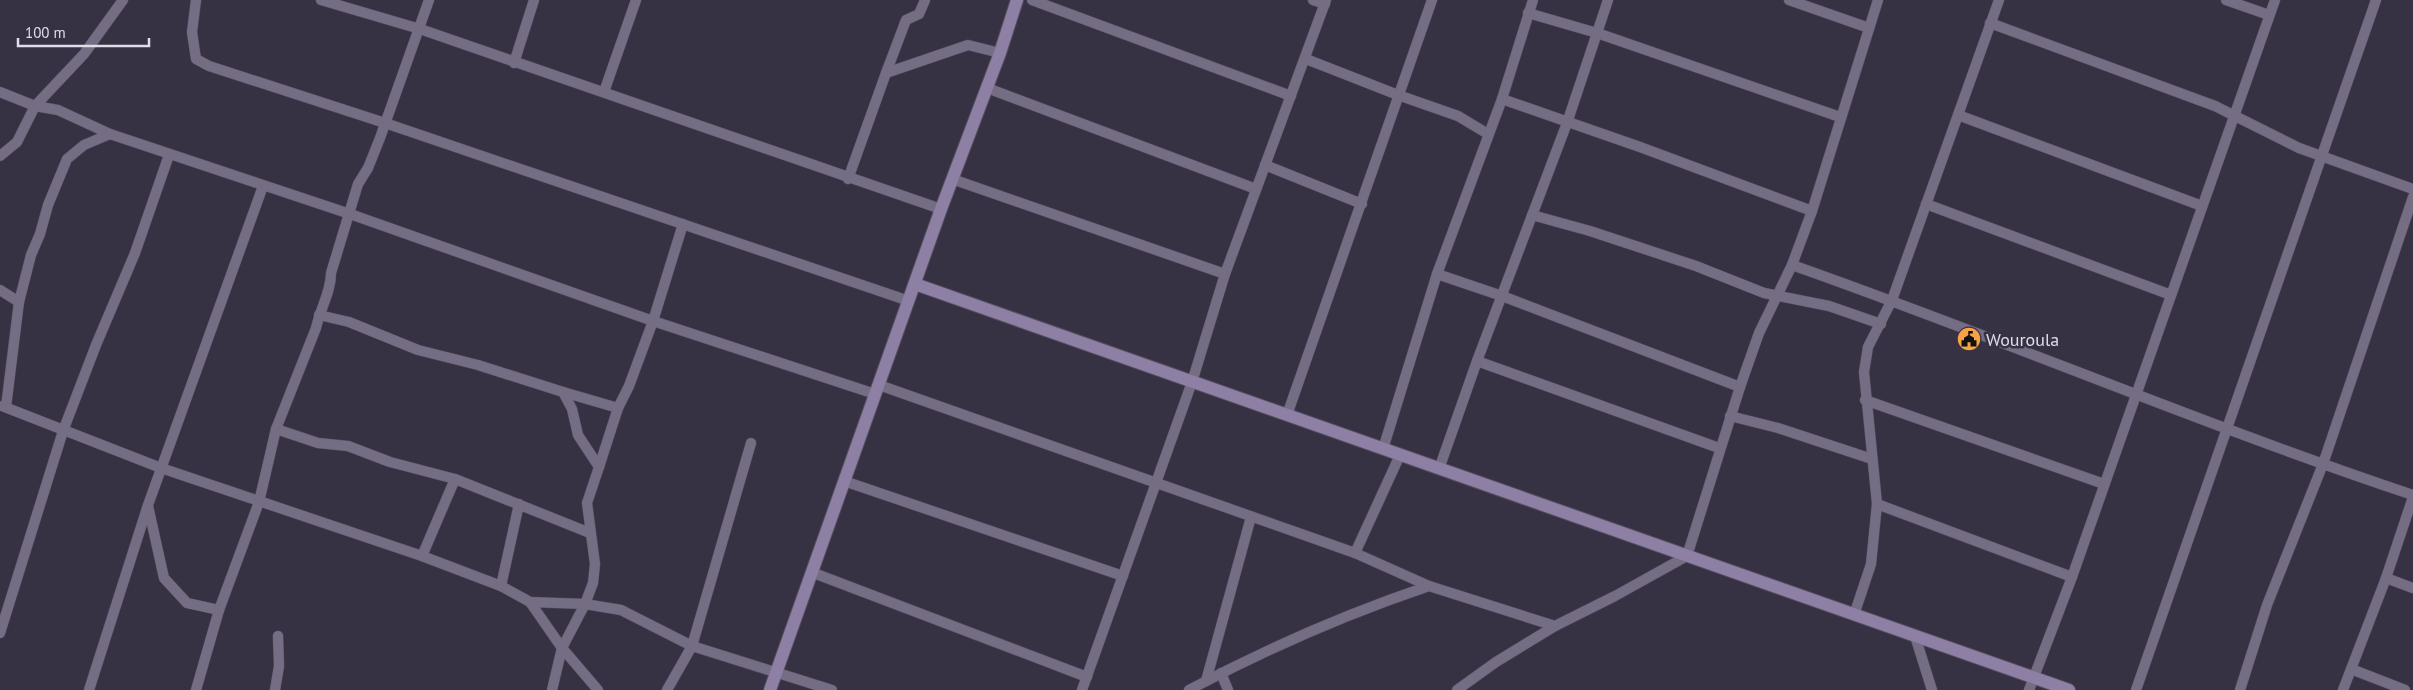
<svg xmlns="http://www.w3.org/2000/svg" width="2413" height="690" viewBox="0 0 2413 690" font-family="'PT Sans',sans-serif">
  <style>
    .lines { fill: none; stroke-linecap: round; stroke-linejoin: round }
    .street-casing { stroke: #554f5f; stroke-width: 11 }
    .secondary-casing { stroke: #554f5f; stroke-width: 14 }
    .street { stroke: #756d83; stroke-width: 10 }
    .secondary { stroke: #8e80a5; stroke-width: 12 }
    .labels { text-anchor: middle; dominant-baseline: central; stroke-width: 5; stroke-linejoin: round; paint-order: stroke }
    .poi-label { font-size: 18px; fill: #e0dce8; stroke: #373144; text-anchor: start }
  </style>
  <rect width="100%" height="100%" fill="#373144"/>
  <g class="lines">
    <g class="street-casing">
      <g id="street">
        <path d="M 196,0 L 192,32 L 196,59 L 209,66 L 385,123 L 909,301"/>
        <path d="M 321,0 L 420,29 L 941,209"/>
        <path d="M 1032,0 L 1291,96"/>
        <path d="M 1313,0 L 1325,4"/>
        <path d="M 1789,0 L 1869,28"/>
        <path d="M 2226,0 L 2269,15"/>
        <path d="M 1528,13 L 1597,33 L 1840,117"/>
        <path d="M 1990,23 L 2215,106 L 2299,148 L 2413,189"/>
        <path d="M 1306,59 L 1398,95 L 1458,116 L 1488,134"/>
        <path d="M 514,63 L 534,0"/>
        <path d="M 886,73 L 906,20 L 919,14 L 925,0"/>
        <path d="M 987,88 L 1256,189"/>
        <path d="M 0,92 L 35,106 L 58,110 L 110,134"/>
        <path d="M 604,92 L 636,0"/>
        <path d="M 1502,99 L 1640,147 L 1812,211"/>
        <path d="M 1958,115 L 2202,206"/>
        <path d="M 0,156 L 17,142 L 35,106 L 84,54 L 123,0"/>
        <path d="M 1265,165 L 1362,204"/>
        <path d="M 848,179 L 886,73 L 968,45 L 1000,53"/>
        <path d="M 952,179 L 1225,274"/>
        <path d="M 1926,204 L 2171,295"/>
        <path d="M 1532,215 L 1590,231 L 1696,266 L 1764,293 L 1829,306 L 1881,324"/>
        <path d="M 1792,265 C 2000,338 2203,425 2413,495"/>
        <path d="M 1437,274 L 1502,296 L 1740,387"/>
        <path d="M 0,290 L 19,302"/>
        <path d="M 319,315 L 349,322 L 418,350 L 478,365 L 563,392 L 572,409 L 578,435 L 599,467 L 587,503 L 595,564 L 593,583 L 585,604 L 562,648 L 552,690"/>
        <path d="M 1477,361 L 1719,448"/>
        <path d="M 879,385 L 1355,553 L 1429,586 L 1555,626 L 1615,596 L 1687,556 L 1740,387 L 1759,333 L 1792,265 L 1812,211 L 1878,0"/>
        <path d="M 563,392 L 618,408"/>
        <path d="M 1865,400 L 2104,484"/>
        <path d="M 2,406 L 161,468 L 422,556 L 501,586 L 530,602 L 585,604 L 621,610 L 692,646 L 832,690"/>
        <path d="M 6,407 L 19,302 L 31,255 L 40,234 L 48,205 L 67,159 L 84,145 L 110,134 L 350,214 L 653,321 L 875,394"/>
        <path d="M 1287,415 L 1432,0"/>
        <path d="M 1730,416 L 1778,428 L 1872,459"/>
        <path d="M 276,429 L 318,443 L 348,446 L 390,462 L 455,479 L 590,533"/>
        <path d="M 1383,449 L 1437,274 L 1502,99 L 1533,0"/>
        <path d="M 599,467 L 618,408 L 629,386 L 653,321 L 683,224"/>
        <path d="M 1439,469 L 1477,361 L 1567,123 L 1608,0"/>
        <path d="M 844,481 L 1123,576"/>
        <path d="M 1877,504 L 2072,577"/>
        <path d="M 148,506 L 164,578 L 187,603 L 219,610"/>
        <path d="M 1355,553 L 1400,455"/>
        <path d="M 422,556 L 455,479"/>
        <path d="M 811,572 L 1087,677"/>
        <path d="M 2386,578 L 2413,588"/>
        <path d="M 501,586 L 519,504"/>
        <path d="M 530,602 L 562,648 L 598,690"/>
        <path d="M 1854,615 L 1871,564 L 1877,504 L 1864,372 L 1868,347 L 1892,300 L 1999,0"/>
        <path d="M 0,633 L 63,431 L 96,345 L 135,253 L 169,155"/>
        <path d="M 1915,636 L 1932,690"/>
        <path d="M 2351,669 L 2405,690"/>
        <path d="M 1221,673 L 1228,690"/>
        <path d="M 1206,681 L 1251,517"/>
        <path d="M 89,690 L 148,505 L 263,186"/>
        <path d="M 196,690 L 219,610 L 259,502 L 276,429 L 316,328 C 320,309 331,292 331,273 L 358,184 L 368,168 L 380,138 L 429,0"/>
        <path d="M 275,690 L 279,666 L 278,636"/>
        <path d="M 667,690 L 692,646 L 751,443"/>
        <path d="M 1082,690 L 1192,382 L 1225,274 L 1326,0"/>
        <path d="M 1189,690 C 1266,649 1346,614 1429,586"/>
        <path d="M 1457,690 L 1496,662 L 1555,626"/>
        <path d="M 2029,690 L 2072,577 L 2275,0"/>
        <path d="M 2136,690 L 2376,0"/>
        <path d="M 2240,690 L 2267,605 L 2323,464 L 2413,197"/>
        <path d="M 2343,690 L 2386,578 L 2413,497"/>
      </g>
    </g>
    <g class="secondary-casing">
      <g id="secondary">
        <path d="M 915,284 L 2069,690"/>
        <path d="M 770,690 L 941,209 L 1000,53 L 1017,0"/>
      </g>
    </g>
    <use href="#street" class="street"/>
    <use href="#secondary" class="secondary"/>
  </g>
  <defs>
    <g id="civic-disc" transform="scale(1.25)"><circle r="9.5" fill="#f5a345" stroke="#373144"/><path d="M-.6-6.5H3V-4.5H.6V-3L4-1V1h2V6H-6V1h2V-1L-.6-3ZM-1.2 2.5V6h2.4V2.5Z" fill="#111"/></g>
  </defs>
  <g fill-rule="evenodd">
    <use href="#civic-disc" x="1969" y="339"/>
  </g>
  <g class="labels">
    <g class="poi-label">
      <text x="1986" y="339">Wouroula</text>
    </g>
  </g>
  <path d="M18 38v8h131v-8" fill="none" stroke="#e0dce8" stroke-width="2.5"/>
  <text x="25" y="38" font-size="15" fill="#e0dce8" stroke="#373144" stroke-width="4" paint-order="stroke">100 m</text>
</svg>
